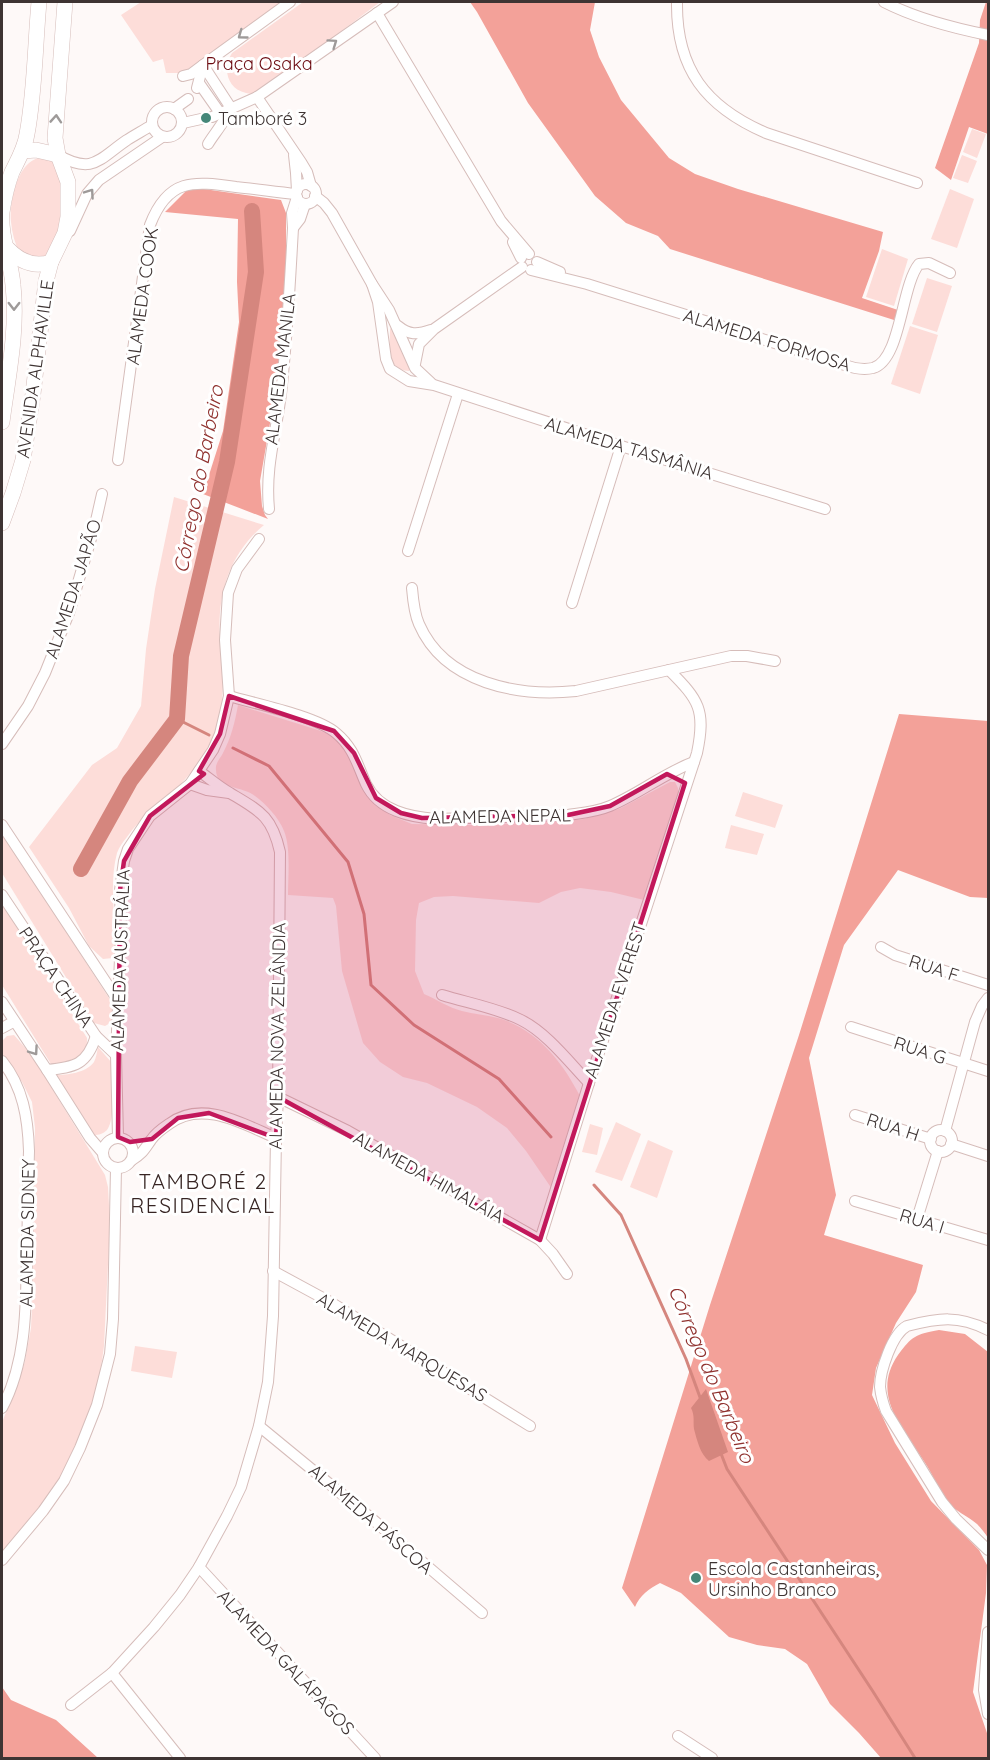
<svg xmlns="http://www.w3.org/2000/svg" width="990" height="1760" viewBox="0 0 990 1760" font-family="Quicksand,sans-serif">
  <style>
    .green { fill: #fdddd9 }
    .forest { fill: #f3a199 }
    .water { fill: #d5867e }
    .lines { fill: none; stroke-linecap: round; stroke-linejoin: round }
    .stream { stroke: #d5867e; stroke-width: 3 }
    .river { stroke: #d5867e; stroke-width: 16 }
    .street-casing { stroke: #d6bdba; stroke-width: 12 }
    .secondary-casing { stroke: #d6bdba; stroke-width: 16 }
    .street { stroke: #fff; stroke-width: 10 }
    .secondary { stroke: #fff; stroke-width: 15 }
    .oneway { stroke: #9e9a99 }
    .marked { fill: #c2185b; fill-opacity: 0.2; stroke: #c2185b; stroke-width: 4.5; stroke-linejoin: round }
    .poi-dot { fill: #458778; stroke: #fff; stroke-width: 2 }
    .labels { text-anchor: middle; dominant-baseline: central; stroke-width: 6; stroke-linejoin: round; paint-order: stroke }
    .park-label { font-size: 18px; fill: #6b090f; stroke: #fff }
    .poi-label { font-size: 18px; fill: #3e3433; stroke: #fff; text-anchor: start }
    .street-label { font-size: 18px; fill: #3e3433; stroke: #fff }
    .water-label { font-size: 20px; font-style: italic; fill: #90312e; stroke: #fff }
    .quarter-label { font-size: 21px; letter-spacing: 1.5px; fill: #372523; stroke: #fff }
  </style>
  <rect width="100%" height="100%" fill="#fef9f8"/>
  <g class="green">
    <path d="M 141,2 L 285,2 L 191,70 L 180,73 L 166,73 L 163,59 L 153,62 L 121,15 Z"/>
    <path d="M 303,2 L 380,2 L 265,89 C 259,92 253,95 246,93 C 227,89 222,68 232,53 Z"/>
    <path d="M 972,129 L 986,134 L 977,158 L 963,152 Z"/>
    <path d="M 962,155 L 977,161 L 968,183 L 953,178 Z"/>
    <path d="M 39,158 L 53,161 L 61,177 L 61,225 L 48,255 L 42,258 L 20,254 C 15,244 12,233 11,222 C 9,203 17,162 39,158 Z"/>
    <path d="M 950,189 L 974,199 L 957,248 L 931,239 Z"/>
    <path d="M 882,249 L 908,259 L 894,306 L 866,297 Z"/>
    <path d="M 927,278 L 952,286 L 937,332 L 912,324 Z"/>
    <path d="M 910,326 L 938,335 L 920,394 L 891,384 Z"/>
    <path d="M 390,328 L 396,336 L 409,368 L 409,371 C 385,370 390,345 390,328 Z"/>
    <path d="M 174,497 L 264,525 C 229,554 217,594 220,639 C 223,668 225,697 218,725 C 212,748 189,777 172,793 C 155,808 140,818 127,837 C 123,842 119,847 117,853 C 109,883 115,917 116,948 L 113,958 L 103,959 L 89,946 L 69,908 L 29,847 L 92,765 L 117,748 L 141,706 L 146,649 L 155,589 Z"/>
    <path d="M 238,705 L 318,730 L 331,735 L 341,743 L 348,754 L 364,790 L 381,808 L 390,815 L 412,824 L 473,825 L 566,821 L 584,819 L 619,809 L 670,782 L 675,782 L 678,788 L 678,796 L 644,900 L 611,892 L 580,888 L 561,892 L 539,903 L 453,896 L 434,897 L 419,903 L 416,920 L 415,971 L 424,994 C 436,999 449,1008 462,1011 C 477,1015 492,1015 507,1021 C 541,1034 564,1065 580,1096 L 552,1189 L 526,1151 L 507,1128 L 477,1107 L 427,1083 L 403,1077 L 380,1062 L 363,1043 L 342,971 L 336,906 L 333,898 L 288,895 C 288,877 291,848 284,831 C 279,818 266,804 255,796 C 243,786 216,789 216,770 C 215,763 220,759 223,753 C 231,738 235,722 238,705 Z"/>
    <path d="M 743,792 L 783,805 L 775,828 L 735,816 Z"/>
    <path d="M 731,825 L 764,834 L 757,855 L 725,848 Z"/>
    <path d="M 2,832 L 114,1006 L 112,1022 L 105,1026 L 94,1023 L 2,873 Z"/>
    <path d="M 2,900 L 87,1038 C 88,1050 78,1062 66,1064 C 62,1065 56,1064 51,1064 L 2,985 Z"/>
    <path d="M 14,1035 L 34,1058 L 59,1100 L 105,1175 L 108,1187 L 110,1223 L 104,1346 C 99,1388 87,1431 67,1469 C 51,1498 24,1527 2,1552 L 2,1422 L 18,1384 L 25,1361 L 31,1328 L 32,1305 L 35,1128 L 32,1102 L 22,1082 L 2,1053 L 2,1041 L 7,1036 Z"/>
    <path d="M 98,1047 L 112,1063 C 112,1078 116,1119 107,1130 C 103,1134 99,1135 94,1135 L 55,1075 C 67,1075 86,1073 94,1062 C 96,1058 97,1052 98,1047 Z"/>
    <path d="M 616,1122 L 641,1134 L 622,1181 L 595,1172 Z"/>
    <path d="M 590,1124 L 603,1128 L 597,1155 L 582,1152 Z"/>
    <path d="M 648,1140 L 673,1151 L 657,1198 L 630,1187 Z"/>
    <path d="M 135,1346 L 177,1352 L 172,1378 L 131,1371 Z"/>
  </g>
  <g class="forest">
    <path d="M 470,2 L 595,2 L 590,30 L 599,57 L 621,100 L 669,158 L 695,174 L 738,189 L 883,232 L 879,251 L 862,298 L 898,310 L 894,320 L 670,249 L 658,236 L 626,223 L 595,196 L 528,103 L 477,12 Z"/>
    <path d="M 986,2 L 988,2 L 988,134 L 969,127 L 951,180 L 935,168 L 979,43 L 980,20 Z"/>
    <path d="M 190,187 L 281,200 L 286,213 L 286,265 L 283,348 L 260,481 L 262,506 L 265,515 L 268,519 L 203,494 L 223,431 L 239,322 L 237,282 L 238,219 L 165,212 Z"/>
    <path d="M 899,714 L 988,721 L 988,898 L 970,897 L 898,870 L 844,945 L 809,1058 L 836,1195 L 824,1235 L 923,1265 L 916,1292 L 896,1323 L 876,1368 L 872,1395 L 895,1443 L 931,1501 L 979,1550 L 987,1565 L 986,1593 L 973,1692 L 988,1736 L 988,1758 L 881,1758 L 859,1733 L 830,1704 L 807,1664 L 785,1649 L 757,1645 L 729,1637 L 681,1593 L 660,1583 C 649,1589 640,1595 635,1607 L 622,1588 L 710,1305 L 799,1035 Z"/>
    <path d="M 939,1330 L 965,1334 L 988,1352 L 988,1538 C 985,1533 981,1528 977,1524 C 968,1516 955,1511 947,1502 C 939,1492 934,1477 927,1466 C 906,1431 869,1397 898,1355 C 912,1336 916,1334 939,1330 Z"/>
    <path d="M 2,1687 L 11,1700 L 56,1720 L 98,1758 L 2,1758 Z"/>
  </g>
  <path class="water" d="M 706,1389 L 728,1452 L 709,1461 C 700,1454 697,1440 694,1429 C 693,1421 695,1416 691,1408 Z"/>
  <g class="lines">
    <g class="stream">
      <path d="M 177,719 L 209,735"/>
      <path d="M 233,748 L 269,766 L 348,862 L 364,914 L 371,985 L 414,1025 L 499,1079 L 551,1137"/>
      <path d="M 594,1185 L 621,1215 L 686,1359 L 701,1400"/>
      <path d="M 720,1451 L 727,1469 L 872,1690 L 915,1758"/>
    </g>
    <path class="river" d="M 81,869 L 130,781 L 177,719 L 181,656 L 227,462 L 256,272 L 252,211"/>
    <g class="street-casing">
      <g id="street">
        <path d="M 677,2 C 676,69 706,107 766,133 L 917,183"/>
        <path d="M 884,2 C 917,19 953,28 988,35"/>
        <path d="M 377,13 L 501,221 L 529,254"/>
        <path d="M 183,76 L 191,74 L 203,65 L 229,105 C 229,118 215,132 208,144"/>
        <path d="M 199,83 L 220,113"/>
        <path d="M 197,88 L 203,65 L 290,2"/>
        <path d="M 257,97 L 301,162 L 307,172 L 311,186"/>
        <circle cx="167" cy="122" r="15"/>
        <path d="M 174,109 L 188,99"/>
        <path d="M 212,117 L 257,97 L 393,2"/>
        <path d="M 183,123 L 201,119"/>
        <path d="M 58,155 C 93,175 99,159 127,140 C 135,135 144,130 152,125"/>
        <path d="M 294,155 L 296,173 L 297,191"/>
        <circle cx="306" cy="194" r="10"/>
        <path d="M 315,196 L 324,203 L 332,213 L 372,284 L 389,310 L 415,368 L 431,383"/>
        <path d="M 293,228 L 300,219 L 305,204"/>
        <path d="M 70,231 L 87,194 L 99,180 L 162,137"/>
        <path d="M 513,242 L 521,258"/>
        <path d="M 537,262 L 560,272"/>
        <path d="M 531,270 L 587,284 L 845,365 C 853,368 864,370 873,368 C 901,360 901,286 919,264 L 929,263 L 950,273"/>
        <path d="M 372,284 L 378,302 L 386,359 L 390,369 L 409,381 L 434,385 L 621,446 L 825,509"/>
        <path d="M 398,326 C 409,335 417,335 431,330"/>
        <path d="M 415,364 L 419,344 L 434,329 L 522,267"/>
        <path d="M 118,460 L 150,225 C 168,178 193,181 236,187 C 256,189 276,192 296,194"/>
        <path d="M 269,509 C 265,467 276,434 281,394 C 287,339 290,284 293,228 L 292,213 L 297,197"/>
        <path d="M 408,551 L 458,394"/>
        <path d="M 412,588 C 413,600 414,613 419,624 C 445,684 519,697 576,691 L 731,656 L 747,656 L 775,661"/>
        <path d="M 572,603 L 621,446"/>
        <path d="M 229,696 C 256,704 316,716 336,733 C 354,748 357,764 366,784 C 379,811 410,817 436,819 L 568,815 C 582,813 596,812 610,806 C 639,794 664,773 694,762"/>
        <path d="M 2,744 L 28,706 L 45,673 L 69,613 L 95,525 L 102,494"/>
        <path d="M 190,784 L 207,790 L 229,793"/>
        <path d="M 2,825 L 119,1002"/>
        <path d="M 2,895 L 96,1036 L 116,1055"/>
        <path d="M 881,947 L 895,955 L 988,985"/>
        <path d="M 442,995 C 468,1003 497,1008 521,1020 C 547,1033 569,1062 589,1083"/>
        <path d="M 2,1002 L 47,1070 L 90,1138 L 103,1153"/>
        <path d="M 851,1027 L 988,1071"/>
        <path d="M 2,1028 L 13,1022"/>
        <path d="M 2,1061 C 23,1087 28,1118 29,1151 C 28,1185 28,1219 27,1253 C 26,1305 27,1361 2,1408"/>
        <path d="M 47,1070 C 75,1067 87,1065 96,1036"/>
        <path d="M 278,1097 L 348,1131 L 540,1240 L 553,1254 L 567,1274"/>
        <path d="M 855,1115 L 931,1139"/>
        <circle cx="941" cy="1141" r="11"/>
        <path d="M 945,1131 L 975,1022 L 982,1006 L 988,998"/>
        <path d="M 118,1137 L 116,1055 L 121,934 L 120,890 L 124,861 L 128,849 L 150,816 L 190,784 L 213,750 L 220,734 L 229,696 L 225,640 L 228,593 L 237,569 L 259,539"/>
        <circle cx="118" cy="1153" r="15"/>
        <path d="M 951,1144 L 988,1156"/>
        <path d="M 132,1160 C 143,1153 144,1150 151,1140 C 155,1134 163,1128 169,1124 C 202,1099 243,1124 276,1138"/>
        <path d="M 855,1201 L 988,1240"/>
        <path d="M 917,1219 L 938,1151"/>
        <path d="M 540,1240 L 589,1083 L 697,753 C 706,710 699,700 669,670"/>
        <path d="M 273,1271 L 332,1303 L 530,1426"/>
        <path d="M 988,1330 C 958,1315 939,1318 907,1326 C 892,1334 880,1371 880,1387 C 881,1396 883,1403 886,1411 L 942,1502 L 956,1519 L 988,1550"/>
        <path d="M 259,1426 L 371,1518 L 482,1613"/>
        <path d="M 2,1560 L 43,1511 L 64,1481 L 80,1448 L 97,1405 L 110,1354 L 113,1319 L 116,1168"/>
        <path d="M 199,1567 L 375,1758"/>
        <path d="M 988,1632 L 984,1690 L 988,1714"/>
        <path d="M 112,1673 L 180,1758"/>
        <path d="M 71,1705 L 112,1673 L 154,1627 L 180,1595 L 199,1567 L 227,1516 L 241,1487 L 259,1426 L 268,1382 L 273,1316 L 276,1138 L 278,1097 L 280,852 C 272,816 260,811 230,793 C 219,787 209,778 199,771"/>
        <path d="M 678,1736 L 712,1758"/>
      </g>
    </g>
    <g class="secondary-casing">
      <g id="secondary">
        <path d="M 23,151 L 36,150 L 58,155"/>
        <path d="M 7,248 C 19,261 33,268 51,262"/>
        <path d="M 2,422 C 8,377 18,330 13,285 C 11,260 0,237 2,212 C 4,199 7,185 12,172 C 18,160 25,148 27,134 C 35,91 35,45 39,2"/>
        <path d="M 2,523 L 13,493 L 23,460 L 33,394 L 46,281 L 51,262 L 65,233 L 68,217 L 68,182 L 58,155 L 55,138 L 65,2"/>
      </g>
    </g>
    <use href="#street" class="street"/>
    <use href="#secondary" class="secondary"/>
  </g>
  <defs><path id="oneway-chevron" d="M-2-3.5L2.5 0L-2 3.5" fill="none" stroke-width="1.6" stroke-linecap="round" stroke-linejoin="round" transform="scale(1.5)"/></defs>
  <g class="oneway">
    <use href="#oneway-chevron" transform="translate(242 35) rotate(144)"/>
    <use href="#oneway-chevron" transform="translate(333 43) rotate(-35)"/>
    <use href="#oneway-chevron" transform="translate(56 119) rotate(-86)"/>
    <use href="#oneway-chevron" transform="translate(90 193) rotate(-55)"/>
    <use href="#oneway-chevron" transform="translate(14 306) rotate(90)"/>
    <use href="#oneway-chevron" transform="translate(34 1051) rotate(55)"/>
  </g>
  <path class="marked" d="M 229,696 L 334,731 L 354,753 L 376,798 L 401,813 L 422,818 L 568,815 L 610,806 L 667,774 L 685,783 L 540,1240 L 278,1097 L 276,1138 L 209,1113 L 178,1118 L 152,1139 L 130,1142 L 118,1137 L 120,890 L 124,861 L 150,816 L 204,774 L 199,771 L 220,734 Z"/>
  <g class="poi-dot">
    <circle cx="206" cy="118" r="6"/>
    <circle cx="696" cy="1578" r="6"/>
  </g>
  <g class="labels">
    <g class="park-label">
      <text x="259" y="63">Praça Osaka</text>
    </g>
    <g class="poi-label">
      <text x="218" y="118">Tamboré 3</text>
      <text x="708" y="1568">Escola Castanheiras,<tspan x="708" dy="21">Ursinho Branco</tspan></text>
    </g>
    <g class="street-label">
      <text transform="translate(142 296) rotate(-82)">ALAMEDA COOK</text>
      <text transform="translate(767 340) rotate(17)">ALAMEDA FORMOSA</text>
      <text transform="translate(35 369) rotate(-82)">AVENIDA ALPHAVILLE</text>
      <text transform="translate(280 369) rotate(-83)">ALAMEDA MANILA</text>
      <text transform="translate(629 448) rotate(17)">ALAMEDA TASMÂNIA</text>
      <text transform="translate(73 589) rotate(-72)">ALAMEDA JAPÃO</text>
      <text transform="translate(500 816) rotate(-1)">ALAMEDA NEPAL</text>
      <text transform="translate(120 960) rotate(-88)">ALAMEDA AUSTRÁLIA</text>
      <text transform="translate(934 968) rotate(18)">RUA F</text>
      <text transform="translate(56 977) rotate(56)">PRAÇA CHINA</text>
      <text transform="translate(615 1000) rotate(-72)">ALAMEDA EVEREST</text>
      <text transform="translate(277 1036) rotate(-89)">ALAMEDA NOVA ZELÂNDIA</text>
      <text transform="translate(920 1050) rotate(18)">RUA G</text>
      <text transform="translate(893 1127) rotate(18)">RUA H</text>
      <text transform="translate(429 1177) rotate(29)">ALAMEDA HIMALÁIA</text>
      <text transform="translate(922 1221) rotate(17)">RUA I</text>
      <text transform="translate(27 1233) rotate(-89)">ALAMEDA SIDNEY</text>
      <text transform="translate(402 1347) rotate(31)">ALAMEDA MARQUESAS</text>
      <text transform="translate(371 1519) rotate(41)">ALAMEDA PÁSCOA</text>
      <text transform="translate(286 1662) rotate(47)">ALAMEDA GALÁPAGOS</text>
    </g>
    <g class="water-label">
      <text transform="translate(198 479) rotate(-79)">Córrego do Barbeiro</text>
      <text transform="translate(712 1374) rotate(67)">Córrego do Barbeiro</text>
    </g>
    <g class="quarter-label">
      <text x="203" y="1181">TAMBORÉ 2<tspan x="203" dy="24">RESIDENCIAL</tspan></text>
    </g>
  </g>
  <rect width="990" height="1760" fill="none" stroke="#3e3433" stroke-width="6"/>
</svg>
